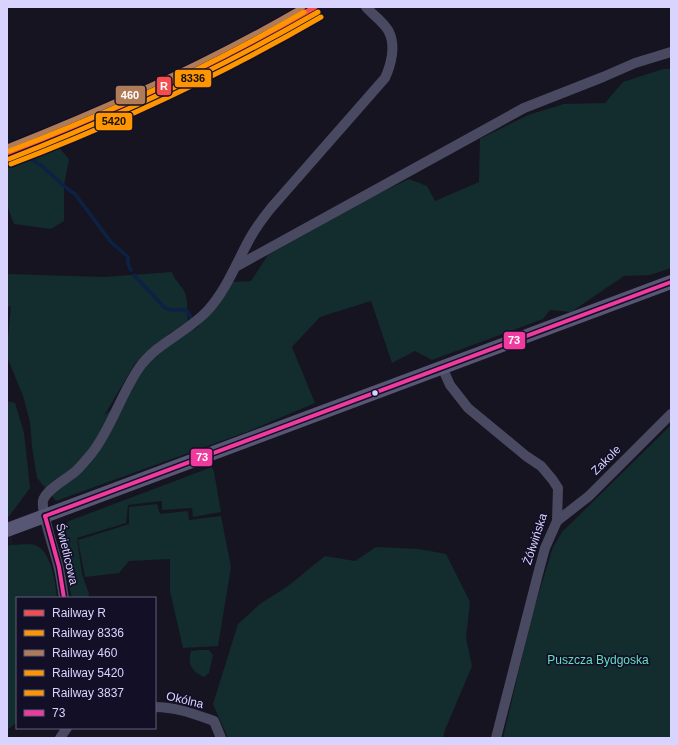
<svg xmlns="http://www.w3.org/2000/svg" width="678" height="745" viewBox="0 0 678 745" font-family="Arial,sans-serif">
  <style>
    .green { fill: #132c2d }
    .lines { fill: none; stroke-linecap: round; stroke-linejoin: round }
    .stream { stroke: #0d2144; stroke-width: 3.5 }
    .minor { stroke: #4a4962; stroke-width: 10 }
    .secondary { stroke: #575674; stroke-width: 14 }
    .bus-1-casing { stroke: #130f26; stroke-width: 7 }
    .bus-1 { stroke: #f13a9d; stroke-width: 4 }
    .rail-1-casing { stroke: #130f26; stroke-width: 8 }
    .rail-2-casing { stroke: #130f26; stroke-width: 8 }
    .rail-3-casing { stroke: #130f26; stroke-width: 8 }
    .rail-4-casing { stroke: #130f26; stroke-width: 8 }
    .rail-5-casing { stroke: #130f26; stroke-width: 8 }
    .rail-1 { stroke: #f54d4d; stroke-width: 5 }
    .rail-2 { stroke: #ff9500; stroke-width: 5 }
    .rail-3 { stroke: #b07c57; stroke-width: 5 }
    .rail-4 { stroke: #ff9500; stroke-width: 5 }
    .rail-5 { stroke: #ff9500; stroke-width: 5 }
    .bus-dot { fill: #d9d4ff; stroke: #130f26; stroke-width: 1.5 }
    .labels { text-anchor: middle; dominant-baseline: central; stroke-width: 3.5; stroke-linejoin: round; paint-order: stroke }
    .street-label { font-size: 12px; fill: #d9d4ff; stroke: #130f26 }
    .park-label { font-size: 12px; fill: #5fe0c0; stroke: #130f26 }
    .line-badge { stroke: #130f26; stroke-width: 1.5 }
    .badge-label { font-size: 11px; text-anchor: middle; font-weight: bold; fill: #fff }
    .pale-badge-label { font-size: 11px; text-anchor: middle; font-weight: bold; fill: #111 }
  </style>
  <rect width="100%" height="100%" fill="#161421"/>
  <g class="green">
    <path d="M 663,69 L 671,69 L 671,268 L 650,275 L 624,276 L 571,312 L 550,310 L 543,319 L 432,360 L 415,351 L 392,363 L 371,301 L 320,317 L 292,347 L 315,403 L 249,431 L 56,501 L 37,478 L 32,447 L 30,422 L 23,396 L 8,359 L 7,348 L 11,306 L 7,307 L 7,274 L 104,277 L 172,272 C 175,282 184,287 186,296 C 188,304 187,314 188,322 L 170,333 L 144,354 L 134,365 L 104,416 L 120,401 L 139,367 L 176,339 L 198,327 L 230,282 L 251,281 L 268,255 L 377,194 L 409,179 L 427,186 L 435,201 L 479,182 L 480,139 L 528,115 L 564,104 L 605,103 L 623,82 Z"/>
    <path d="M 54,142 L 69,159 L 64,185 L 64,221 L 51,229 L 14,224 L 7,205 L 7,163 Z"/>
    <path d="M 7,401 L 15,403 L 24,433 L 30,488 L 7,519 Z"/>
    <path d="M 671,425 L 671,738 L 503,738 L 532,615 L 553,547 L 562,532 Z"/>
    <path d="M 212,467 L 214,472 L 221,512 L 193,517 L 192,508 L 162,510 L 162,501 L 128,505 L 126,523 L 77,538 L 82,574 L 89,594 L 88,598 L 72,598 L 59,544 C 65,534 61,529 69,521 Z"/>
    <path d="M 157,504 L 160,514 L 188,511 L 189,520 L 221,516 L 231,567 L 218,646 L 183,648 L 170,591 L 170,559 L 129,561 L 119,573 L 85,577 L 78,540 L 129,524 L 129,507 Z"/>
    <path d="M 7,521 L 12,545 C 19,545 31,543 37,546 C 51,552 56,584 57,598 L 17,598 L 17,722 L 10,728 L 7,729 L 7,546 L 11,545 Z"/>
    <path d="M 376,547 L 419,549 L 446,554 L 470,602 L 466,638 L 472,666 L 445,730 L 443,738 L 228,738 L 213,704 L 238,624 L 260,604 L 288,586 L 325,556 L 355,561 Z"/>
    <path d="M 199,650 L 209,650 L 213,655 L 209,673 L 204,677 C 192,672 187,664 191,651 Z"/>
  </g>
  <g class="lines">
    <g class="stream">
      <path d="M 25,154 C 31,160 37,162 43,167 C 54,176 63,187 75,194 L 111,242 L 128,257 L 128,264 L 131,270"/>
      <path d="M 134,275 L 165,308 C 178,315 187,300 192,322"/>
    </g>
    <g class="minor">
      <path d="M 237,266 L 524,108 L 603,77 L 635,63 L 671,52"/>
      <path d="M 442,367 L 450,385 L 468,408 L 526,456 L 541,466 L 552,479 L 558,488 L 557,521 L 545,548 L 538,574 L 496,738"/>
      <path d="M 557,521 L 589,496 L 671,414"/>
      <path d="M 64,598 C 62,587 61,576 58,565 C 55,552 41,512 43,501 C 45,490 68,478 76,471 C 82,465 87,459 92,453 C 111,429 121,394 139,368 C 156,343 187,333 208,310 C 226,290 236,264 249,240 C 255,229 263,218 271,208 L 385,78 C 391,65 396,46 389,32 C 386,24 372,14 366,7"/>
      <path d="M 155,707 C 176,707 194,714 214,721 L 221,738"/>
      <path d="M 60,738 L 67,728"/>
    </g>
    <path class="secondary" d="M 7,530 L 671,282"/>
    <g class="bus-1-casing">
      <g id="bus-1">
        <path d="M 45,516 L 671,282"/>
        <path d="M 45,516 L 59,567 L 64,598"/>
      </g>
    </g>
    <use href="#bus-1" class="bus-1"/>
    <g class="rail-1-casing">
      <path id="rail-1" d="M 7,153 C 113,112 216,64 315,7"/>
    </g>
    <g class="rail-2-casing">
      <path id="rail-2" d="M 9,159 C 116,117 219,69 318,12"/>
    </g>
    <g class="rail-3-casing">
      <path id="rail-3" d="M 7,147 C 109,107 208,62 303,7"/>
    </g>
    <g class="rail-4-casing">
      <path id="rail-4" d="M 11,164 C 118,123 221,75 321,17"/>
    </g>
    <g class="rail-5-casing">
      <path id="rail-5" d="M 9,151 C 111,112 209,67 304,12"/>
    </g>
    <use href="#rail-1" class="rail-1"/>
    <use href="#rail-2" class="rail-2"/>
    <use href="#rail-3" class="rail-3"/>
    <use href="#rail-4" class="rail-4"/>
    <use href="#rail-5" class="rail-5"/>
  </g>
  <circle class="bus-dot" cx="375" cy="393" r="3.5"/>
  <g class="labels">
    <g class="street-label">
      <text transform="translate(606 460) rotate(-45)">Zakole</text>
      <text transform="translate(535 539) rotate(-72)">Żółwińska</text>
      <text transform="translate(67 554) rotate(77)">Świetlicowa</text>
      <text transform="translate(185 700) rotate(13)">Okólna</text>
    </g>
    <g class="park-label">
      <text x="598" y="660">Puszcza Bydgoska</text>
    </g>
  </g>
  <g class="line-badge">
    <rect x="174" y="69" width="38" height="19" rx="4" fill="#ff9500"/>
    <rect x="156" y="76" width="16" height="20" rx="4" fill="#f54d4d"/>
    <rect x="115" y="85" width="31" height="20" rx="4" fill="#b07c57"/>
    <rect x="95" y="112" width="38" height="19" rx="4" fill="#ff9500"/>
    <rect x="503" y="331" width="23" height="19" rx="4" fill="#f13a9d"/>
    <rect x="190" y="448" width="23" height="19" rx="4" fill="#f13a9d"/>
  </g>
  <g class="badge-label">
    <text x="164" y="90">R</text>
    <text x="130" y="99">460</text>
    <text x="514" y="344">73</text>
    <text x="202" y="461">73</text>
  </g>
  <g class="pale-badge-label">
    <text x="193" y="82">8336</text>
    <text x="114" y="125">5420</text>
  </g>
  <rect width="678" height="745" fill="none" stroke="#d9d4ff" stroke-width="16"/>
  <rect x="16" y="597" width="140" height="132" fill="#130f26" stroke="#625e7d"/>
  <rect x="24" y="610" width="20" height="6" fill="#f54d4d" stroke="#625e7d"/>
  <text x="52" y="617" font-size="12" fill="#d9d4ff">Railway R</text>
  <rect x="24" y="630" width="20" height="6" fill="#ff9500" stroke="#625e7d"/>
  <text x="52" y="637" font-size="12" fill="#d9d4ff">Railway 8336</text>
  <rect x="24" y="650" width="20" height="6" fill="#b07c57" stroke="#625e7d"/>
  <text x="52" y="657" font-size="12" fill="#d9d4ff">Railway 460</text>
  <rect x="24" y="670" width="20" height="6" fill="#ff9500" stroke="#625e7d"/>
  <text x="52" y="677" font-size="12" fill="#d9d4ff">Railway 5420</text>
  <rect x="24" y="690" width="20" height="6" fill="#ff9500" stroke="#625e7d"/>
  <text x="52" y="697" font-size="12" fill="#d9d4ff">Railway 3837</text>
  <rect x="24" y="710" width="20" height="6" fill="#f13a9d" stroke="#625e7d"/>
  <text x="52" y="717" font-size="12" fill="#d9d4ff">73</text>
</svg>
